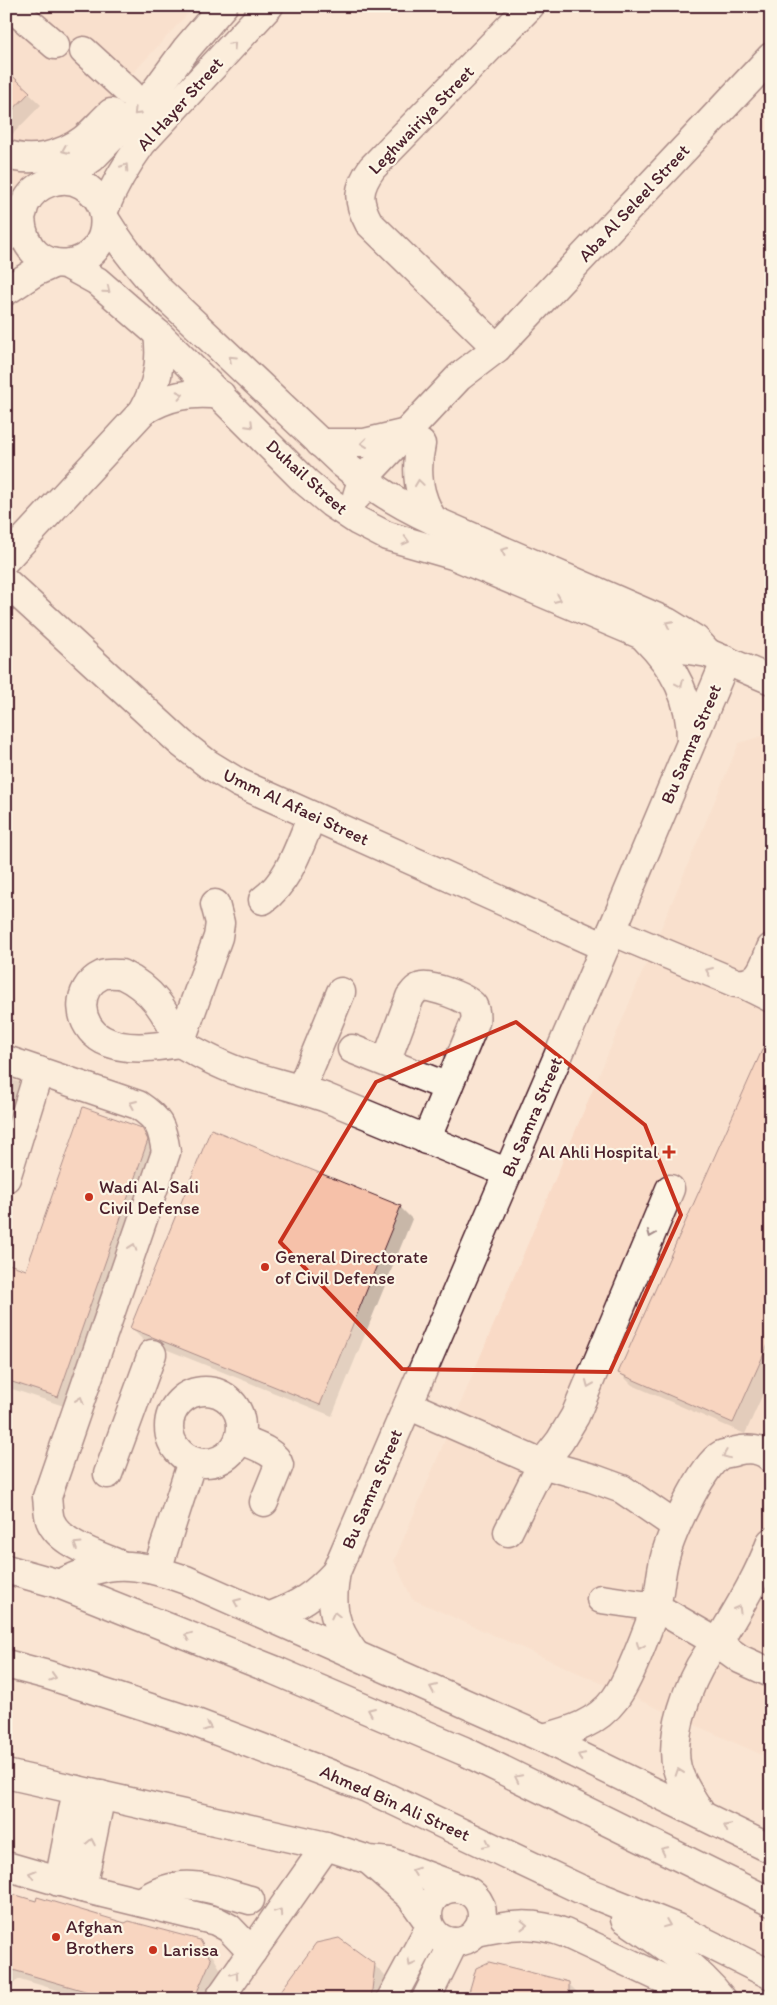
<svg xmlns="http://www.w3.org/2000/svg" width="777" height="2005" viewBox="0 0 777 2005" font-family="Itim,sans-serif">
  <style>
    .built { fill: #f9dac6 }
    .shadow { fill: #0003 }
    .building { fill: #f6c1a9; stroke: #4a1f2b }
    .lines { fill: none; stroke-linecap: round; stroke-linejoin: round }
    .minor-casing { stroke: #4a1f2b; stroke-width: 31 }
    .major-casing { stroke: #4a1f2b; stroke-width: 31 }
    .minor { stroke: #fcf5e5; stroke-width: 28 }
    .major { stroke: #fcf5e5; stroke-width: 28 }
    .oneway { stroke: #a38a88 }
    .marked { fill: none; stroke: #c8321e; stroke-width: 4; stroke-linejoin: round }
    .poi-dot { fill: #c8321e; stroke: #fcf5e5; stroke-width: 2 }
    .labels { text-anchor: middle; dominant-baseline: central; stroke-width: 4.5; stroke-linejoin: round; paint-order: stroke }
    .street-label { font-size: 18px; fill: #4a1f2b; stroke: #fcf5e5 }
    .poi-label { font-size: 18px; fill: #4a1f2b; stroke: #fcf5e5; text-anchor: start }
  </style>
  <rect width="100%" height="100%" fill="#fae5d3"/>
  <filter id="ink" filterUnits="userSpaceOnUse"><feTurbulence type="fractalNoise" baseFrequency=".02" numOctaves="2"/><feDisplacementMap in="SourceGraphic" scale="10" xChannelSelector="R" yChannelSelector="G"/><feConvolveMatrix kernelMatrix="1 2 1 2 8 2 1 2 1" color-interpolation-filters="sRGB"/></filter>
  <g filter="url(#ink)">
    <g class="built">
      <path d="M 6,6 L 195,6 L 6,211 Z"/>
      <path d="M 771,733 L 771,1759 L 412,1599 L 394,1561 L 739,743 Z"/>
    </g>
    <g class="shadow">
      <path d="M 6,72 L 41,105 L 6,141 Z"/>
      <path d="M 771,1033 L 771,1376 L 745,1434 L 632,1385 L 620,1373 Z"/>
      <path d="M 6,1078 L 19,1082 L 31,1094 L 18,1134 L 6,1130 Z"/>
      <path d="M 141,1129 L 153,1141 L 159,1152 L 70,1408 L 6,1387 L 6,1265 L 26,1272 Z"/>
      <path d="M 400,1207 L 412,1219 L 332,1416 L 143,1340 L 131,1328 Z"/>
      <path d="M 6,1893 L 199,1941 L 211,1953 L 222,1972 L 210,1999 L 87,1999 L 20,1979 L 6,1987 Z"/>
      <path d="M 374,1965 L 386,1977 L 384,1999 L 277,1999 Z"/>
      <path d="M 568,1983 L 577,1992 L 596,1999 L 468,1999 Z"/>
    </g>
    <g class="building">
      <path d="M 6,70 L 30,92 L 6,117 Z"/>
      <path d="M 771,1030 L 771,1338 L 733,1423 L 618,1373 Z"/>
      <path d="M 83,1107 L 142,1128 L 148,1140 L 58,1397 L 6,1380 L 6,1263 L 26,1270 Z"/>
      <path d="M 211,1129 L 401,1206 L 320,1405 L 130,1328 Z"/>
      <path d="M 6,1892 L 36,1901 L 37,1897 L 125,1923 L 129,1921 L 200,1940 L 211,1960 L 194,1999 L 95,1999 L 92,1993 L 6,1968 Z"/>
      <path d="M 339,1938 L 375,1964 L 371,1999 L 275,1999 L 316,1943 Z"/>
      <path d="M 489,1962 L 569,1982 L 569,1999 L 467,1999 L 476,1968 Z"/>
    </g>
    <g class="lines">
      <g class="minor-casing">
        <g id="minor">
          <path d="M 10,6 L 55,45"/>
          <path d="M 84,51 L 130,93"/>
          <path d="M 6,154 C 31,164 63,155 83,140 C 93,132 102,121 111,113"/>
          <path d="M 60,180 L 92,158 L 151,97 L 187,48 L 223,6"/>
          <path d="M 104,210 C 114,185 126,165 142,143 L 269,6"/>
          <path d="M 105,219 C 121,245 139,268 160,291 L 343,464 C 371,487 400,505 433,520 L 667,622 L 696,640 L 708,653"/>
          <path d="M 6,237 C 11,231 17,225 20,219 C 23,214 23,209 25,204 C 35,183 63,173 83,185 C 94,192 103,203 104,215 C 112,272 25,286 21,218"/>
          <path d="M 66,264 L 97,281 L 158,334 L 306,482 L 331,503 L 358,521 L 387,536 L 453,555 L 661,643 L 676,648 L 708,653 L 771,680"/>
          <path d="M 6,291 L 35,272 L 55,263"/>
          <path d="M 497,348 L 369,223 C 357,201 357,189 372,168 L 530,6"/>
          <path d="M 143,411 C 168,396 191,391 221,395"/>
          <path d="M 320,443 L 364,443 L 406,433"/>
          <path d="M 421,444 C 415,472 418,495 433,520"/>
          <path d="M 357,496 L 362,480 L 459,377 L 497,348 L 771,57"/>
          <path d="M 6,559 L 143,411 C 157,386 162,363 158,334"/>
          <path d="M 6,582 L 181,743 L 208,764 L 239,783 L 605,947"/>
          <path d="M 646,639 C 675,668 691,699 691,740"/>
          <path d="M 263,900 C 290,880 299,846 312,816"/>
          <path d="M 215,904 L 220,923 L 218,937 L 180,1043 C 201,1055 223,1067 246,1074 C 272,1082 298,1088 324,1097 L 508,1173"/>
          <path d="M 612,931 L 736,983 C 759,986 764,966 771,948"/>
          <path d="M 121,974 C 153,989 166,1012 180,1043 C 155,1047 126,1052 103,1040 C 77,1026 74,988 102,975 C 107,973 116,974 121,974 Z"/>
          <path d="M 743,984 L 771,998"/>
          <path d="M 352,1049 L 448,1087"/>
          <path d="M 6,1060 L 138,1105 C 159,1119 162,1126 166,1152 L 47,1497 C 48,1504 48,1513 50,1520 C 59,1544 100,1556 121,1565"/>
          <path d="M 386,1062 L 410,997 C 414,992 416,988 422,987 C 431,985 468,998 473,1006 C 476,1012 476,1016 475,1022 L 426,1140"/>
          <path d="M 301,1089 L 341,992"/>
          <path d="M 6,1178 L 39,1071"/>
          <path d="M 670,1189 L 575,1416 L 560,1441 L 542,1464 L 592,1478 L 622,1489 L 676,1526"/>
          <circle cx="205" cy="1427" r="36"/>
          <path d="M 408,1405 L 542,1464 L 508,1532"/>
          <path d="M 239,1439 C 251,1445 275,1450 279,1465 L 264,1502"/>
          <path d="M 108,1474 L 152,1354"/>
          <path d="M 157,1570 L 192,1461"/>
          <path d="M 59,1584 C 110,1559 134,1562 186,1580 L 543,1738 L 771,1849"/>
          <path d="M 601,1599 L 656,1607 L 718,1643 L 740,1659 L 771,1673"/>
          <path d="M 271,1616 C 301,1604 314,1596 336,1572"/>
          <path d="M 354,1653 C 333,1625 330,1606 336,1572 L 605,947 L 726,660"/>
          <path d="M 543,1738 C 571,1731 597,1723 615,1699 C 630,1679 646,1634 655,1609 C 660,1595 660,1576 664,1561 C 669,1538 701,1466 721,1455 C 725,1453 731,1453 736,1451 C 748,1448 762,1449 771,1458"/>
          <path d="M 6,1774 L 326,1846 L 369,1860 L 390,1862 L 460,1888"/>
          <path d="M 702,1815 C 693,1800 681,1784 677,1768 C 669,1737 689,1681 707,1655 C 711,1650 716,1646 719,1641 C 738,1609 758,1577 771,1542"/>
          <path d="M 370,1861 L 410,1896 L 427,1920"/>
          <path d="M 6,1866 L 82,1888 L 216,1921 L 229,1928 L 252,1952"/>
          <path d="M 59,1882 L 77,1790"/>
          <circle cx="455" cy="1915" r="27"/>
          <path d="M 82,1888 L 101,1795"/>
          <path d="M 141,1902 C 182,1874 207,1888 250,1900"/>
          <path d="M 476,1932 C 510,1925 532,1921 565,1933 L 706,1999"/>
          <path d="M 219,1999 L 326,1846"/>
          <path d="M 391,1999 L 430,1927"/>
          <path d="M 426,1999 L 454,1942"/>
        </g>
      </g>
      <g class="major-casing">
        <g id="major">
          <path d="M 6,1569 L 59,1584 L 274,1670 L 464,1751 L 771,1902"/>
          <path d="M 6,1664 L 48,1675 L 191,1721 L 367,1788 L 580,1889 L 677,1928 L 771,1975"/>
          <path d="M 625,1919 C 659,1942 696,1966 722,1999"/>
        </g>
      </g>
      <use href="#minor" class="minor"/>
      <use href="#major" class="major"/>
    </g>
    <defs><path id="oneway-chevron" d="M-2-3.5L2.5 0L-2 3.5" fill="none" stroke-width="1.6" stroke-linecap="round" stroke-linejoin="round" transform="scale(1.25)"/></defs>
    <g class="oneway">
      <use href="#oneway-chevron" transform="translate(233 45) rotate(-47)"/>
      <use href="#oneway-chevron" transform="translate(137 112) rotate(134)"/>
      <use href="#oneway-chevron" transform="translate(65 150) rotate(157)"/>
      <use href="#oneway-chevron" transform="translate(125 167) rotate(-57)"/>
      <use href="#oneway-chevron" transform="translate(107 290) rotate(39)"/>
      <use href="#oneway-chevron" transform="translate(232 359) rotate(-137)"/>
      <use href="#oneway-chevron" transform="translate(180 395) rotate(-12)"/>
      <use href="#oneway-chevron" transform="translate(250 425) rotate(45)"/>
      <use href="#oneway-chevron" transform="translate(364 443) rotate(173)"/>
      <use href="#oneway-chevron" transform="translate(419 483) rotate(-98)"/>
      <use href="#oneway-chevron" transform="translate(406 541) rotate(15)"/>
      <use href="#oneway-chevron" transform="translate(504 551) rotate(-156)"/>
      <use href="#oneway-chevron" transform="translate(558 599) rotate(23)"/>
      <use href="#oneway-chevron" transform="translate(669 624) rotate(-153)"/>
      <use href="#oneway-chevron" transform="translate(680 684) rotate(65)"/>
      <use href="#oneway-chevron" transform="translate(709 971) rotate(-157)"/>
      <use href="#oneway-chevron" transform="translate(133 1104) rotate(-157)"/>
      <use href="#oneway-chevron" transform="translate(651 1234) rotate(112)"/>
      <use href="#oneway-chevron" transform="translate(133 1247) rotate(-71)"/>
      <use href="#oneway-chevron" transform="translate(589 1384) rotate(113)"/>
      <use href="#oneway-chevron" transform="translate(80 1400) rotate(-71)"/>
      <use href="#oneway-chevron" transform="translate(726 1455) rotate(158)"/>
      <use href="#oneway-chevron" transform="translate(77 1545) rotate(-148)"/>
      <use href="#oneway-chevron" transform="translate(237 1602) rotate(-157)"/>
      <use href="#oneway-chevron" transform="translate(738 1609) rotate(-60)"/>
      <use href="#oneway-chevron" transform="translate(335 1615) rotate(-103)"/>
      <use href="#oneway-chevron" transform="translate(188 1636) rotate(-158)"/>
      <use href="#oneway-chevron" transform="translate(640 1646) rotate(112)"/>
      <use href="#oneway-chevron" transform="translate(53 1677) rotate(17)"/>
      <use href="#oneway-chevron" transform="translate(433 1688) rotate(-156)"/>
      <use href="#oneway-chevron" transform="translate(371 1711) rotate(-157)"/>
      <use href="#oneway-chevron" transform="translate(208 1727) rotate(21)"/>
      <use href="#oneway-chevron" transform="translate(581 1756) rotate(-154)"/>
      <use href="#oneway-chevron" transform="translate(679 1772) rotate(-109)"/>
      <use href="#oneway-chevron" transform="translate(518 1778) rotate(-154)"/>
      <use href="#oneway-chevron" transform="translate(727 1827) rotate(-153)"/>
      <use href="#oneway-chevron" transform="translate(91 1842) rotate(-79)"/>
      <use href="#oneway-chevron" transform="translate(487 1844) rotate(26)"/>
      <use href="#oneway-chevron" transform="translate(664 1850) rotate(-154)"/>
      <use href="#oneway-chevron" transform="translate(415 1871) rotate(-159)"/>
      <use href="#oneway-chevron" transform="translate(32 1874) rotate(-164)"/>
      <use href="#oneway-chevron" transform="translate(279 1912) rotate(-56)"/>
      <use href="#oneway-chevron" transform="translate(667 1924) rotate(22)"/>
      <use href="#oneway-chevron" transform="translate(524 1925) rotate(1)"/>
      <use href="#oneway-chevron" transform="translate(411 1963) rotate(119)"/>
      <use href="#oneway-chevron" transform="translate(235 1975) rotate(-55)"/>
    </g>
  </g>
  <path d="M0 0H777V2005H0ZM 516,1022 L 645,1125 L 681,1215 L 610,1372 L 402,1369 L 280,1242 L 376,1082 Z" fill="#fae5d3" fill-opacity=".55" fill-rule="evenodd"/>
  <path class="marked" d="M 516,1022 L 645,1125 L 681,1215 L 610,1372 L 402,1369 L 280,1242 L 376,1082 Z"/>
  <g class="poi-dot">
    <path d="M666.5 1144.5h5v5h5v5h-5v5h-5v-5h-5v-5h5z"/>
    <circle cx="89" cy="1197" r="5"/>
    <circle cx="265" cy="1267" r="5"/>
    <circle cx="56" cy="1937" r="5"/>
    <circle cx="153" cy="1950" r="5"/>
  </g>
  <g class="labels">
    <g class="street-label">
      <text transform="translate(180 104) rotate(-48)">Al Hayer Street</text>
      <text transform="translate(421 120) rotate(-46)">Leghwairiya Street</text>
      <text transform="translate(634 203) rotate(-47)">Aba Al Seleel Street</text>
      <text transform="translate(307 477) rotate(42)">Duhail Street</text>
      <text transform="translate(691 744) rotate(-67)">Bu Samra Street</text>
      <text transform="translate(296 807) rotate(25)">Umm Al Afaei Street</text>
      <text transform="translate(532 1117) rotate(-67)">Bu Samra Street</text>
      <text transform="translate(372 1489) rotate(-67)">Bu Samra Street</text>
      <text transform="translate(395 1803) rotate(24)">Ahmed Bin Ali Street</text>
    </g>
    <g class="poi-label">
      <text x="658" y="1152" text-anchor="end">Al Ahli Hospital</text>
      <text x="99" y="1187">Wadi Al- Sali<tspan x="99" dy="21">Civil Defense</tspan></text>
      <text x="275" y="1257">General Directorate<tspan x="275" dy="21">of Civil Defense</tspan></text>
      <text x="66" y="1927">Afghan<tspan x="66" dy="21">Brothers</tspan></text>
      <text x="163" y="1950">Larissa</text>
    </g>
  </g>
  <rect width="777" height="2005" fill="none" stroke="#fcf5e5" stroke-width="25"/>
  <rect x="12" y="12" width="752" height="1980" fill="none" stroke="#4a1f2b" stroke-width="2" filter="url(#ink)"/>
</svg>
